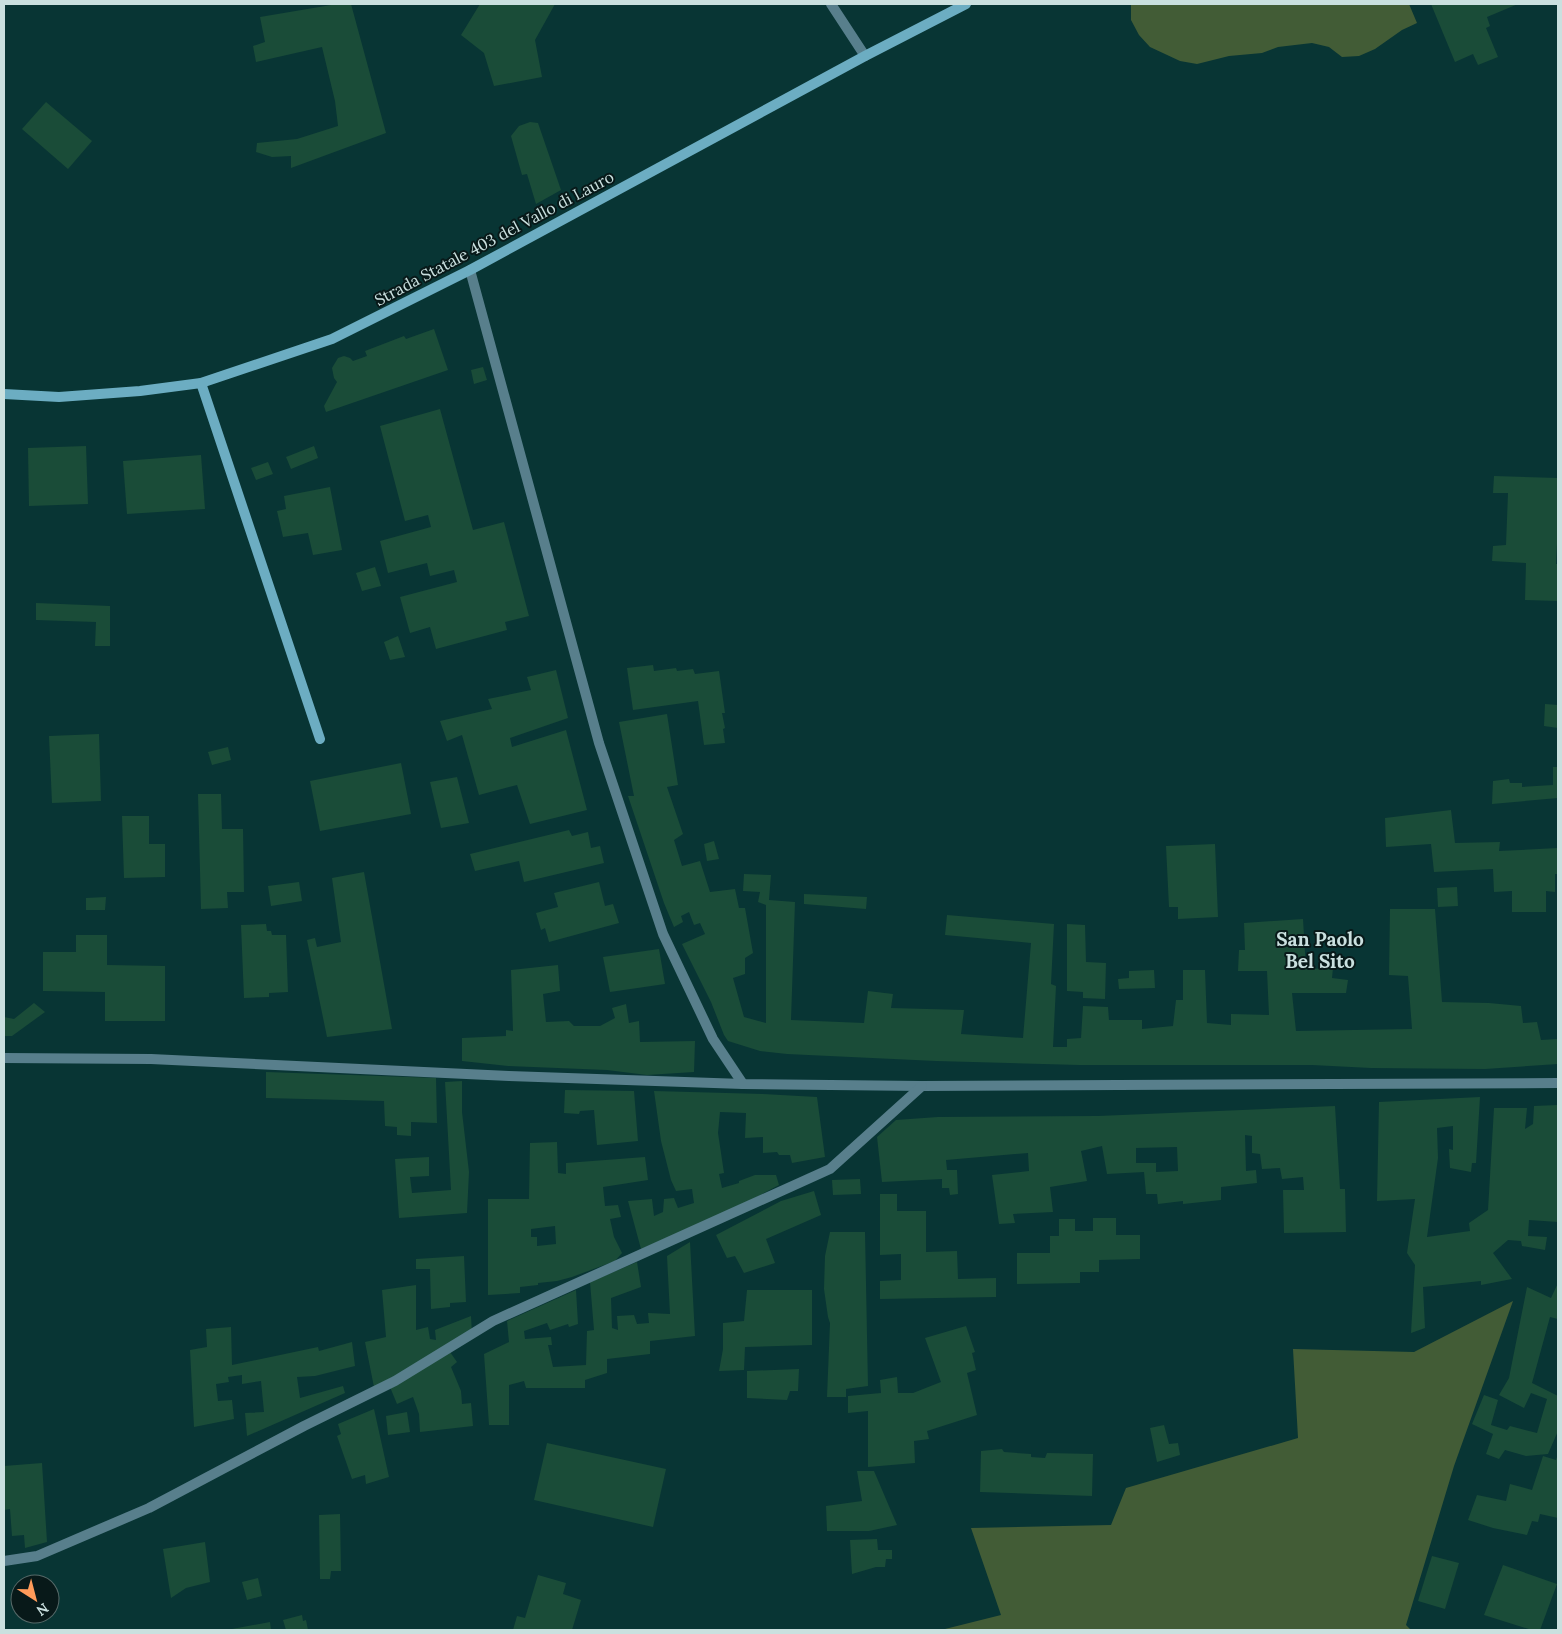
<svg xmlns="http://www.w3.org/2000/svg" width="1562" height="1634" viewBox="0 0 1562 1634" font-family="Lora,serif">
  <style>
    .green { fill: #425c36 }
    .building { fill: #1a4c38; fill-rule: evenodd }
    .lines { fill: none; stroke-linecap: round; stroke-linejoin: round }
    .street { stroke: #587f8c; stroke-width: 10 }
    .secondary { stroke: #6cadc2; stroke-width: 10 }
    .labels { text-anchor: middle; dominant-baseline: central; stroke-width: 4; stroke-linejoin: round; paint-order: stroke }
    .street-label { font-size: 16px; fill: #cae0df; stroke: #081919 }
    .quarter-label { font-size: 19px; font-weight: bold; fill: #cae0df; stroke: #081919 }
  </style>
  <rect width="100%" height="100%" fill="#083534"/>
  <g class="green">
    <path d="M 1131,4 L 1409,4 L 1417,23 L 1402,30 L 1375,49 L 1359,56 L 1342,57 L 1329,47 L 1312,43 L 1278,47 L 1262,53 L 1229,56 L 1197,64 L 1180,61 L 1150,47 L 1139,35 L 1131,20 Z"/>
    <path d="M 1513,1301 L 1454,1466 L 1406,1625 L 1411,1630 L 941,1630 L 1001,1615 L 971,1528 L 1111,1525 L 1126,1488 L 1298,1438 L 1293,1349 L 1414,1352 Z"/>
  </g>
  <g class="building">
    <path d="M 337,4 L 351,4 L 386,133 L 291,168 L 291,156 L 272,157 L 256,152 L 257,143 L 297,139 L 338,126 L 335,101 L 322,47 L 256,62 L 253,46 L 265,42 L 260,17 Z"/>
    <path d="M 480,4 L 555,4 L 535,40 L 542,77 L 494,86 L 484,53 L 461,35 Z"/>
    <path d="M 1431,4 L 1518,4 L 1487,17 L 1490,26 L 1486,28 L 1498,57 L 1478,65 L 1473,54 L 1455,62 Z"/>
    <path d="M 46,102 L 92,141 L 68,169 L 22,129 Z"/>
    <path d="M 530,122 L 538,123 L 561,190 L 536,204 L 527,174 L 522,175 L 511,136 L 519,126 Z"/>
    <path d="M 434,329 L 448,370 L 326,412 L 324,406 L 337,382 L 334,378 L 332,368 L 338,358 L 344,356 L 350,358 L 353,361 L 367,356 L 365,351 L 404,336 L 406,339 Z"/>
    <path d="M 483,367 L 487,380 L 474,384 L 471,370 Z"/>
    <path d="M 440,409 L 473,530 L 504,522 L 529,616 L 505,622 L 507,630 L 436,649 L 430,627 L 410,633 L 400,597 L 457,582 L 454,570 L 430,576 L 427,563 L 388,573 L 380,541 L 431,527 L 428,515 L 405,521 L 380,426 Z"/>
    <path d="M 86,446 L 88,504 L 29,506 L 28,448 Z"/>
    <path d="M 314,446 L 318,458 L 291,469 L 286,457 Z"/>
    <path d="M 201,455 L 205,509 L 127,514 L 123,461 Z"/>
    <path d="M 268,462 L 273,474 L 256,480 L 251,468 Z"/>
    <path d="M 1494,476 L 1558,478 L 1558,524 L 1556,564 L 1558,564 L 1558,601 L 1525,600 L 1526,563 L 1492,561 L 1493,546 L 1506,545 L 1508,493 L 1493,493 Z"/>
    <path d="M 330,487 L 342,550 L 313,555 L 308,533 L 283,537 L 277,511 L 286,509 L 284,496 Z"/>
    <path d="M 375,567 L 381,586 L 362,591 L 356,573 Z"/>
    <path d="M 36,603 L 110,606 L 110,646 L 95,646 L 96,622 L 36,620 Z"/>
    <path d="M 398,636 L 405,657 L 390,660 L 384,642 Z"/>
    <path d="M 653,665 L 654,671 L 676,668 L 677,671 L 693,669 L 695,674 L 719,671 L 725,713 L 722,713 L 725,728 L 723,729 L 725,743 L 704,745 L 698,701 L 633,710 L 627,668 Z"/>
    <path d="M 556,670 L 568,718 L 510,738 L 512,747 L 566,730 L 587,810 L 530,824 L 517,785 L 479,795 L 462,735 L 447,741 L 440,721 L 492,709 L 488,699 L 531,690 L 527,677 Z"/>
    <path d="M 1545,704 L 1558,705 L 1558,728 L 1544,726 Z"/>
    <path d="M 667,714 L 678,785 L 667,787 L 683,834 L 674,840 L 682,866 L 700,861 L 710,892 L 735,889 L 739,908 L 745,908 L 753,953 L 745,958 L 745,974 L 733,978 L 744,1017 L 766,1023 L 766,905 L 758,902 L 760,892 L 743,891 L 744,874 L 771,875 L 769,900 L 795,902 L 791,1020 L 864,1023 L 868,991 L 893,994 L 891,1008 L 964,1010 L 961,1034 L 1023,1038 L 1031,943 L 945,935 L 947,915 L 1054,924 L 1051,984 L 1056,986 L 1053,1047 L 1067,1047 L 1067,1039 L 1081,1038 L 1083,1006 L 1108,1007 L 1109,1020 L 1142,1020 L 1142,1029 L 1173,1026 L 1176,1000 L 1183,1000 L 1183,970 L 1205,970 L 1207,1023 L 1231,1025 L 1231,1014 L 1269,1015 L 1267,971 L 1238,971 L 1239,950 L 1245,950 L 1244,923 L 1303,919 L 1306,969 L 1333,968 L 1332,978 L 1348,980 L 1346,993 L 1292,993 L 1296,1031 L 1412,1029 L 1408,976 L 1389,975 L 1390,909 L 1435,909 L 1442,1002 L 1489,1003 L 1521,1006 L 1523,1023 L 1537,1022 L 1541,1040 L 1558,1039 L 1558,1064 L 1485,1069 L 1371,1068 L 1312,1065 L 1079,1065 L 936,1061 L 787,1054 L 760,1051 L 728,1041 L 724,1035 L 711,1002 L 682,944 L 705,934 L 700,923 L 694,925 L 689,912 L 681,916 L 683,922 L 674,927 L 664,903 L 628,796 L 634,796 L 619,722 Z"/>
    <path d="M 99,734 L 101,801 L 52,803 L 49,736 Z"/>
    <path d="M 228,747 L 231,760 L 212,765 L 208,752 Z"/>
    <path d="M 401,763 L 411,814 L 320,831 L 310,781 Z"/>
    <path d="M 1553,767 L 1558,767 L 1558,798 L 1492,804 L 1493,781 L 1509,779 L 1510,783 L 1522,783 L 1522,787 L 1553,785 Z"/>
    <path d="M 457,777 L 469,823 L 441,828 L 430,782 Z"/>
    <path d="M 198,794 L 221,794 L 222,829 L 243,829 L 244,892 L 227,892 L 228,908 L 201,909 Z"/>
    <path d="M 1451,810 L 1455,843 L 1500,842 L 1499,851 L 1558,848 L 1558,874 L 1555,874 L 1555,892 L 1546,891 L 1546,912 L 1512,912 L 1512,891 L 1494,892 L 1493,869 L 1434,872 L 1431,844 L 1386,847 L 1385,818 Z"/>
    <path d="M 122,816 L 149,816 L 149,844 L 165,844 L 165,877 L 124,878 Z"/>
    <path d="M 569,830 L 572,836 L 588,832 L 591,848 L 600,846 L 604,863 L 524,882 L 519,861 L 475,871 L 470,854 Z"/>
    <path d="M 714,841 L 719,859 L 707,861 L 704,844 Z"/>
    <path d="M 1215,844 L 1218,917 L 1178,919 L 1178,907 L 1169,907 L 1166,846 Z"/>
    <path d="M 364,872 L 392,1029 L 327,1037 L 307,940 L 315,938 L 317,947 L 341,942 L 332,878 Z"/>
    <path d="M 299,882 L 302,901 L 271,906 L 268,886 Z"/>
    <path d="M 599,882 L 605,906 L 613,904 L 619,923 L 549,942 L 545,928 L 541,930 L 536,913 L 558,907 L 554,893 Z"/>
    <path d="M 1457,887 L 1458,906 L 1438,907 L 1437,888 Z"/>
    <path d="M 804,894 L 867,897 L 866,909 L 804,904 Z"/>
    <path d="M 106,897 L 105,910 L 86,910 L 86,898 Z"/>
    <path d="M 266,924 L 267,931 L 271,931 L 272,935 L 286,935 L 288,992 L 269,993 L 269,997 L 244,998 L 241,925 Z"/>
    <path d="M 1067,924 L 1085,925 L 1086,962 L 1106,963 L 1105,999 L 1083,998 L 1083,992 L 1067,991 Z"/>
    <path d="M 76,935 L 107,935 L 107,965 L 165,966 L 165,1021 L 105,1021 L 105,992 L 43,991 L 43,952 L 76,952 Z"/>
    <path d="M 659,949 L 665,984 L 610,992 L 603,957 Z"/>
    <path d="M 558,965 L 560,991 L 543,994 L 546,1022 L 569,1021 L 574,1026 L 600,1026 L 615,1018 L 612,1008 L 626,1004 L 629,1023 L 639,1021 L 640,1042 L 695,1041 L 694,1072 L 647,1075 L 607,1070 L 508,1066 L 462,1061 L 462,1038 L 506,1036 L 506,1030 L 513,1031 L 511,970 Z"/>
    <path d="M 1154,970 L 1155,988 L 1119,989 L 1118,979 L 1129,978 L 1129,971 Z"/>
    <path d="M 34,1003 L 45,1012 L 12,1036 L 4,1036 L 4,1017 L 14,1019 Z"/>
    <path d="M 266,1072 L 436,1078 L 437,1123 L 411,1122 L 411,1136 L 397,1135 L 397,1127 L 385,1126 L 384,1101 L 266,1098 Z"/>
    <path d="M 462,1081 L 462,1112 L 469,1172 L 467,1213 L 399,1218 L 395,1159 L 429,1157 L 429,1176 L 410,1177 L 412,1193 L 451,1190 L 445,1082 Z"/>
    <path d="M 565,1090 L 634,1091 L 638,1141 L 597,1145 L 594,1110 L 580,1111 L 579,1114 L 564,1113 Z"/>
    <path d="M 654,1091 L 763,1094 L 817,1097 L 825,1157 L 792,1163 L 790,1155 L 779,1155 L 777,1152 L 763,1153 L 763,1137 L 745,1138 L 746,1113 L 720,1112 L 718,1133 L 724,1173 L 719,1174 L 722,1188 L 739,1183 L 739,1181 L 755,1175 L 776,1175 L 779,1185 L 726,1213 L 641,1249 L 628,1201 L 652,1199 L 654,1216 L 663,1212 L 664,1199 L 674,1198 L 678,1208 L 694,1203 L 692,1189 L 676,1191 L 671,1180 L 661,1141 Z"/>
    <path d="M 1480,1097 L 1476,1163 L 1472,1163 L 1471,1172 L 1450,1168 L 1449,1149 L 1453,1150 L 1453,1126 L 1437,1128 L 1438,1158 L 1427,1237 L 1470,1231 L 1469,1223 L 1488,1210 L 1494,1108 L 1527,1108 L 1525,1129 L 1533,1124 L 1534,1106 L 1558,1105 L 1558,1222 L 1529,1220 L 1528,1236 L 1547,1237 L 1545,1250 L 1522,1246 L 1521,1241 L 1508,1240 L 1493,1253 L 1512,1279 L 1481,1285 L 1481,1281 L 1423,1287 L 1425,1328 L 1411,1333 L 1415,1265 L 1407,1253 L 1415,1199 L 1377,1201 L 1379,1102 Z"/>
    <path d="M 1335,1106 L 1340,1189 L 1345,1189 L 1346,1232 L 1284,1233 L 1283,1190 L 1304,1190 L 1303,1177 L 1282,1179 L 1280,1168 L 1262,1169 L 1260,1154 L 1252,1153 L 1252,1136 L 1245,1135 L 1246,1171 L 1256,1170 L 1257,1183 L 1221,1187 L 1221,1200 L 1183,1204 L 1183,1201 L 1158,1204 L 1157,1194 L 1146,1194 L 1144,1172 L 1107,1174 L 1102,1146 L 1081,1151 L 1087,1181 L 1050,1187 L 1053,1212 L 1013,1214 L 1015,1223 L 999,1224 L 992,1175 L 1029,1171 L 1028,1153 L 946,1160 L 947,1170 L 957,1170 L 958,1194 L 950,1195 L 949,1188 L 942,1188 L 942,1179 L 882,1182 L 877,1137 L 896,1120 L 938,1117 L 1098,1116 ZM 1177,1147 L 1178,1171 L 1156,1172 L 1156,1163 L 1136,1163 L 1136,1148 Z"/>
    <path d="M 557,1142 L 558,1173 L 566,1174 L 566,1163 L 645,1157 L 648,1180 L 603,1187 L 605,1206 L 618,1205 L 621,1217 L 610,1219 L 614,1237 L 622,1253 L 615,1261 L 572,1277 L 557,1281 L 538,1283 L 538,1285 L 520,1287 L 520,1293 L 488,1295 L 488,1199 L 529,1199 L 530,1143 ZM 555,1226 L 556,1244 L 537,1246 L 537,1237 L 531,1237 L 531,1229 Z"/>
    <path d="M 860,1179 L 861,1194 L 833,1195 L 832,1180 Z"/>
    <path d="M 814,1191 L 821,1215 L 766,1239 L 775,1263 L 744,1273 L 735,1256 L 727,1258 L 716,1235 L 781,1201 Z"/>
    <path d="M 880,1194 L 897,1194 L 897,1211 L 926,1211 L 926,1252 L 957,1251 L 958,1279 L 996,1278 L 996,1297 L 880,1299 L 880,1281 L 901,1280 L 901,1254 L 880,1255 Z"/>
    <path d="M 1093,1218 L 1116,1218 L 1116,1235 L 1140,1235 L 1140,1259 L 1099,1260 L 1099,1272 L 1080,1272 L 1080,1283 L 1017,1284 L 1017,1253 L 1050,1253 L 1050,1236 L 1059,1236 L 1059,1219 L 1075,1219 L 1075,1231 L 1093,1231 Z"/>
    <path d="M 830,1232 L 865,1232 L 868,1386 L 846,1389 L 846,1397 L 827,1397 L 830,1323 L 828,1317 L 824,1289 L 825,1256 Z"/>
    <path d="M 690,1242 L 695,1336 L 650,1341 L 650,1354 L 607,1359 L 607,1373 L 585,1380 L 585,1388 L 526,1388 L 524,1381 L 509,1385 L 509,1425 L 489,1425 L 484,1354 L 509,1342 L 507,1321 L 576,1290 L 578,1324 L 569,1327 L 568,1324 L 550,1330 L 547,1323 L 524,1331 L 525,1339 L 551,1337 L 552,1345 L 548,1345 L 553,1367 L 586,1365 L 587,1331 L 594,1330 L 590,1282 L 637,1262 L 641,1287 L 611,1298 L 612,1328 L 618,1330 L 617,1316 L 634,1315 L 637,1324 L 649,1323 L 648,1313 L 670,1314 L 667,1256 Z"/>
    <path d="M 464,1256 L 466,1302 L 450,1303 L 450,1307 L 431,1309 L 430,1269 L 416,1269 L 416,1259 Z"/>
    <path d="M 1558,1283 L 1558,1319 L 1550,1317 L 1532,1383 L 1558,1396 L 1558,1431 L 1548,1454 L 1526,1456 L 1505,1450 L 1499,1459 L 1486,1454 L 1493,1434 L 1472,1424 L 1484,1395 L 1498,1400 L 1491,1425 L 1507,1430 L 1510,1426 L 1537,1433 L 1547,1399 L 1531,1393 L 1524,1408 L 1499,1395 L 1509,1378 L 1527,1287 L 1551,1298 Z"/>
    <path d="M 416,1285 L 416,1330 L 428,1327 L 430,1339 L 436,1340 L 435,1330 L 471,1316 L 472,1334 L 408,1371 L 374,1387 L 365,1342 L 386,1337 L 382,1290 Z"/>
    <path d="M 747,1290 L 812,1290 L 812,1345 L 745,1347 L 744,1370 L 719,1371 L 723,1349 L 723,1323 L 744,1321 Z"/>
    <path d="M 966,1326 L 975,1352 L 972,1353 L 976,1370 L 967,1373 L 977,1415 L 927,1431 L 929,1439 L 914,1441 L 915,1463 L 868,1467 L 868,1411 L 848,1413 L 848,1396 L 881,1393 L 880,1380 L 897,1377 L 898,1393 L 913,1393 L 941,1382 L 925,1338 Z"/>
    <path d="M 231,1327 L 232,1365 L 318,1347 L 319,1351 L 352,1342 L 355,1366 L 315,1376 L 297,1377 L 300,1398 L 343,1386 L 345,1393 L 247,1436 L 245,1413 L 264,1412 L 261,1381 L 242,1384 L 242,1375 L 228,1377 L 229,1382 L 216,1384 L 218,1401 L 232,1400 L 234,1419 L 194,1427 L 190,1350 L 207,1347 L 206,1329 Z"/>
    <path d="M 450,1352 L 457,1362 L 451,1367 L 461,1391 L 462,1404 L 471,1403 L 473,1426 L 420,1432 L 419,1414 L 413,1397 L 397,1404 L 390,1387 Z"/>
    <path d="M 799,1369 L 798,1391 L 790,1391 L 787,1400 L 747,1398 L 747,1371 Z"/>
    <path d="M 374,1409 L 389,1477 L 366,1484 L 365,1475 L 352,1479 L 337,1436 L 341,1434 L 338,1424 Z"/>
    <path d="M 407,1412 L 410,1432 L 388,1435 L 386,1416 Z"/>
    <path d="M 1164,1425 L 1169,1444 L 1178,1443 L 1180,1455 L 1157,1462 L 1150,1428 Z"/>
    <path d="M 547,1443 L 666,1469 L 653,1527 L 534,1500 Z"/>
    <path d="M 1002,1449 L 1004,1452 L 1031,1454 L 1031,1457 L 1045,1458 L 1047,1453 L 1093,1454 L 1092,1496 L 980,1492 L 981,1451 Z"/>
    <path d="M 1558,1454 L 1558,1518 L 1540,1514 L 1538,1522 L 1532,1521 L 1527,1535 L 1493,1528 L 1468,1520 L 1477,1495 L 1506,1501 L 1510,1484 L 1532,1490 L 1543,1456 L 1556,1460 Z"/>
    <path d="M 42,1463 L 47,1542 L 25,1548 L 24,1535 L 12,1536 L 10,1509 L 4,1510 L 4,1466 Z"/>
    <path d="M 857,1471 L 874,1471 L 897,1525 L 869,1531 L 827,1531 L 826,1506 L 862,1501 Z"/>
    <path d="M 340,1514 L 341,1571 L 331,1571 L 330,1579 L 320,1579 L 319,1515 Z"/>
    <path d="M 877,1539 L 878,1550 L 892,1550 L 892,1559 L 886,1559 L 885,1567 L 876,1567 L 852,1574 L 850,1540 Z"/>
    <path d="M 205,1542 L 210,1582 L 186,1588 L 171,1598 L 163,1549 Z"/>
    <path d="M 1432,1556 L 1459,1563 L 1445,1609 L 1418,1601 Z"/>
    <path d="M 1503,1565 L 1557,1584 L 1540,1630 L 1532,1630 L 1484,1615 Z"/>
    <path d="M 538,1575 L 566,1583 L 563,1594 L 581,1600 L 572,1630 L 513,1630 L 517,1616 L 525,1618 Z"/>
    <path d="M 258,1578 L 262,1596 L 247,1600 L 242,1582 Z"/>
    <path d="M 302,1615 L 303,1621 L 306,1620 L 308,1630 L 286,1630 L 283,1620 Z"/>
    <path d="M 270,1622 L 271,1630 L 232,1630 L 232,1629 Z"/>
  </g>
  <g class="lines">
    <g class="street">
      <path d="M 831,4 L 865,56"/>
      <path d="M 470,270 L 599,743 L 663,934 L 713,1039 L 743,1084"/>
      <path d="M 4,1058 L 151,1059 L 509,1076 L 743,1084 L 922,1086 L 1558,1083"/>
      <path d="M 4,1561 L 37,1556 L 149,1508 L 304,1426 L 395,1381 L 493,1321 L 830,1169 L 922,1086"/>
    </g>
    <g class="secondary">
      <path d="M 201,383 L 320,739"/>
      <path d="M 4,394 L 59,397 L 140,391 L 201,383 L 332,339 L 470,270 L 865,56 L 966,4"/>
    </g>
  </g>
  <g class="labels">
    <g class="street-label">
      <text transform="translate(494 238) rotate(-28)">Strada Statale 403 del Vallo di Lauro</text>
    </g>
    <g class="quarter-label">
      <text x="1320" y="939">San Paolo<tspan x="1320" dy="22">Bel Sito</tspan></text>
    </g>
  </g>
  <rect width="1562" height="1634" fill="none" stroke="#cae0df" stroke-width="10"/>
  <g transform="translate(35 1599) rotate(144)"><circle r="24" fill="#081919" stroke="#566968"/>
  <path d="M0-4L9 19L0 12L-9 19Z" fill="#ff9b5a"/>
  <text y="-8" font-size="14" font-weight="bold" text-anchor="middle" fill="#cae0df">N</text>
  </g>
</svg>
